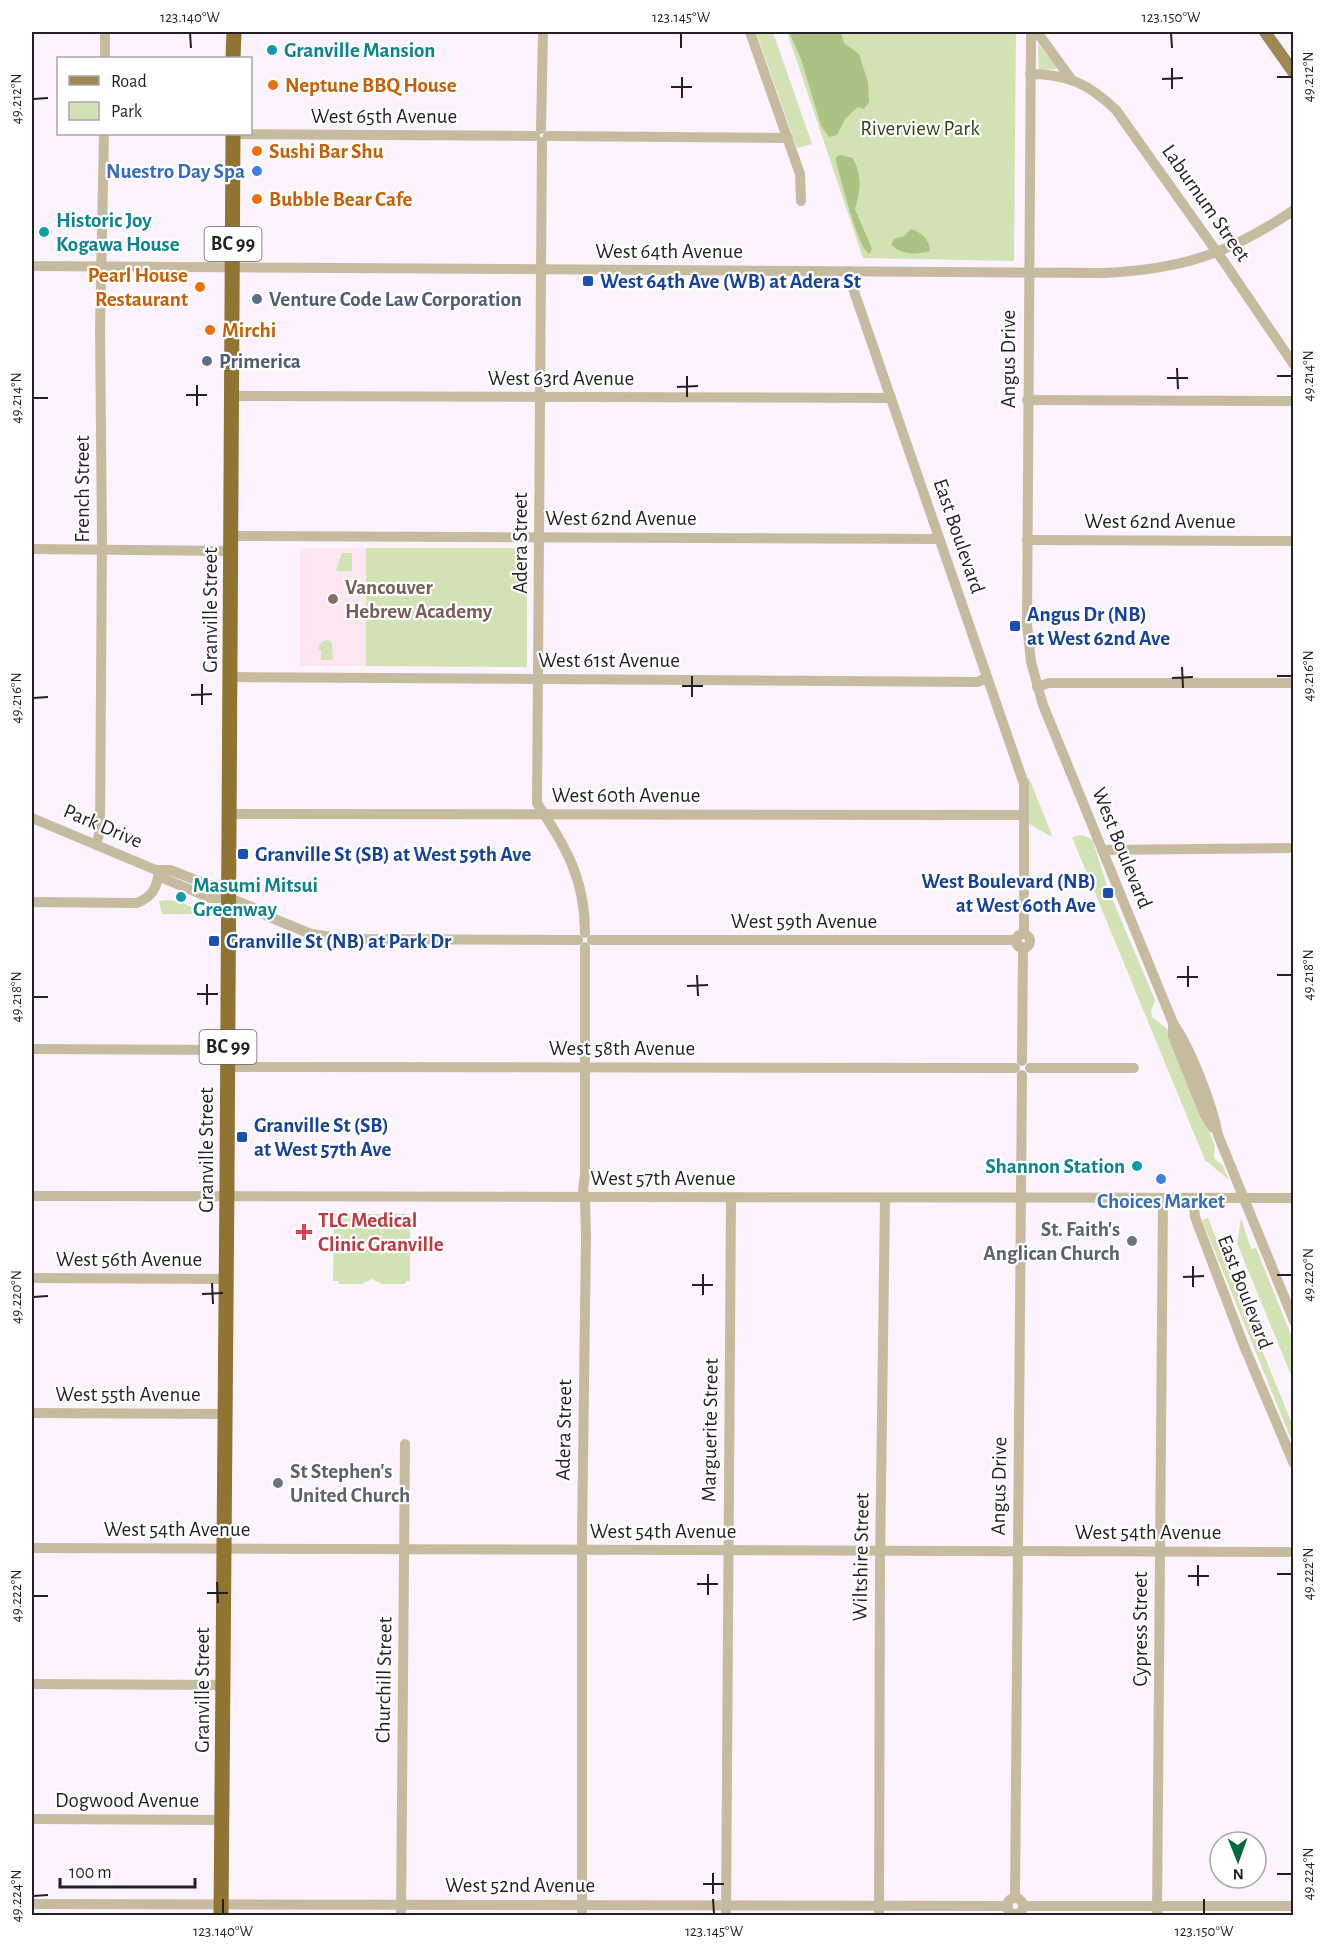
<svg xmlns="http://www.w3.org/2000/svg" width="1325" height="1947" viewBox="0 0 1325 1947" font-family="'Alegreya Sans',sans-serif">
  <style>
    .education { fill: #fde5f1 }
    .green { fill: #d1e3b4 }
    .forest { fill: #abc382 }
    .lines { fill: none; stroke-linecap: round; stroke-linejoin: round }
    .minor { stroke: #c7bb9f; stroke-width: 10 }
    .major { stroke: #9e8751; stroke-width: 12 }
    .highway { stroke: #8f7432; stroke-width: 15 }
    .ticks { fill: none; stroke: #241e25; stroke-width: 2 }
    .culture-dot { fill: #0f9aa8; stroke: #fff; stroke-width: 2 }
    .food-dot { fill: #e8710a; stroke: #fff; stroke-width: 2 }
    .shop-dot { fill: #3f7fe0; stroke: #fff; stroke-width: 2 }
    .transit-dot { fill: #1a4fb4; stroke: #fff; stroke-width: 2 }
    .service-dot { fill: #5c6f8a; stroke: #fff; stroke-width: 2 }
    .education-dot { fill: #8d6e63; stroke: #fff; stroke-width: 2 }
    .health-dot { fill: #e0444e; stroke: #fff; stroke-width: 2 }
    .worship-dot { fill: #6b7280; stroke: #fff; stroke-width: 2 }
    .labels { text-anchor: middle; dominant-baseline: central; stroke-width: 4.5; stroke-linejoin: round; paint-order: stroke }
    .shield { fill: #fff; stroke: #666266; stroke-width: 1.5 }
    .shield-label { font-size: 20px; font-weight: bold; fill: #241e25 }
    .culture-label { font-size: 21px; font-weight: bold; fill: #0d838f; stroke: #fff; text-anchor: start }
    .food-label { font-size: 21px; font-weight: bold; fill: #c56008; stroke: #fff; text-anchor: start }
    .street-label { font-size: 21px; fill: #241e25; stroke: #fff }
    .park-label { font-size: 21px; fill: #334213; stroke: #fff }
    .shop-label { font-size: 21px; font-weight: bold; fill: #366cbe; stroke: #fff; text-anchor: end }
    .transit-label { font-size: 21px; font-weight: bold; fill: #164399; stroke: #fff; text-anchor: start }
    .service-label { font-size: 21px; font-weight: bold; fill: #4e5e75; stroke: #fff; text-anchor: start }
    .education-label { font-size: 21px; font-weight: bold; fill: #785e54; stroke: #fff; text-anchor: start }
    .health-label { font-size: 21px; font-weight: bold; fill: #be3a42; stroke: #fff; text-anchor: start }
    .worship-label { font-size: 21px; font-weight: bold; fill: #5b616d; stroke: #fff; text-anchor: end }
    .neatline { fill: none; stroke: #241e25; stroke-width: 2 }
    .ticks-label { font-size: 15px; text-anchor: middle; fill: #241e25 }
  </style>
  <rect width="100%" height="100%" fill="#fdf3ff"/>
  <rect class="education" x="300" y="548" width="66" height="118"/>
  <g class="green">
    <path d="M 756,32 L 773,32 L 812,144 L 797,148 Z"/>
    <path d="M 787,32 L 1016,32 L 1014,261 L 863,258 Z"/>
    <path d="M 1038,43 L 1057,68 L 1056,69 L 1039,70 Z"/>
    <path d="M 366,548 L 527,548 L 527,667 L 366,666 Z"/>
    <path d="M 342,553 L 352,553 L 352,571 L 336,571 Z"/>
    <path d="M 329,640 L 332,644 L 333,660 L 321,660 L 321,650 L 319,650 L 319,646 L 323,641 Z"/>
    <path d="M 1029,778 L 1052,835 L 1050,836 L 1028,823 L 1026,779 Z"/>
    <path d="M 1082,835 L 1092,839 L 1107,885 L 1103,887 L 1107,897 L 1111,896 L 1155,1000 L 1151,1011 L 1152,1017 L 1167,1029 L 1215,1146 L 1214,1158 L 1223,1166 L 1229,1180 L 1205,1160 L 1072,837 Z"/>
    <path d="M 166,900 L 177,901 L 209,914 L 162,914 L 159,901 Z"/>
    <path d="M 334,1214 L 410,1214 L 410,1281 L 406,1281 L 405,1284 L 382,1284 L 372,1279 L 362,1284 L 339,1284 L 339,1281 L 333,1281 Z"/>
    <path d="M 1208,1218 L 1293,1426 L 1293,1444 L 1202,1220 Z"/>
    <path d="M 1241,1218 L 1251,1249 L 1256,1248 L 1293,1340 L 1293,1380 L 1237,1243 Z"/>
  </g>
  <g class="forest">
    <path d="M 789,32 L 841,32 L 844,43 L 859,54 L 868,82 L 869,102 L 864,109 L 858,107 L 845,119 L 837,135 L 829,137 L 821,126 L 801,59 Z"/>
    <path d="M 841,155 L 853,158 C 862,177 861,189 855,209 L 872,249 L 869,254 C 856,244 842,181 836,162 L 836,157 Z"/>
    <path d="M 911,229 C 922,233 929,238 930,251 C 915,255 903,255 891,245 L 894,239 L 904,236 Z"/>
  </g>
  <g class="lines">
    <g class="minor">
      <path d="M 750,32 L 800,174 L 801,201"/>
      <path d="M 1031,32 L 1027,624 L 1031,662 L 1043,705 L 1173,1023 C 1191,1049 1212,1103 1218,1135 L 1294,1321"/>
      <path d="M 1037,32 L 1071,79"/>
      <path d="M 105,58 L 105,32"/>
      <path d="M 1030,74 C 1068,74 1089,84 1116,110 L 1224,262 L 1294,365"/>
      <path d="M 541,129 L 543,32"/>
      <path d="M 233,134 L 535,136"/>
      <path d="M 548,136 L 788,138"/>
      <path d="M 542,142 L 537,803 C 566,848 585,878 585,933"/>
      <path d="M 32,266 L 1105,273 C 1182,269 1229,254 1294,210"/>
      <path d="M 847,271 L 1024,784 L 1024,934"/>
      <path d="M 232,396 L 891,398"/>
      <path d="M 1027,400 L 1294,401"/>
      <path d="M 231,536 L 939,539"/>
      <path d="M 1027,540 L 1294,541"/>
      <path d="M 32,549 L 231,551"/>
      <path d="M 230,677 L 977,682 L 987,678"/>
      <path d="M 1037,687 L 1049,683 L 1294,683"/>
      <path d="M 229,814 L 1023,815"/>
      <path d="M 32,818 L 156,870 L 170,870 L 214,887 L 229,898 L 262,911 L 267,916 L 311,934 L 348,939 L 578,940"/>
      <path d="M 96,845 L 100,831 L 102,539 L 100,329 L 104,134"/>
      <path d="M 1102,850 L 1294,848"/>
      <path d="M 159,871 L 165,879 L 210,898 L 229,898"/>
      <path d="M 32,902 L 137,903 C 153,896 157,888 159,871"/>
      <circle cx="1023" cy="941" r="7"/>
      <path d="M 592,940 L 1017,940"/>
      <path d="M 1173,1023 L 1173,1036 L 1205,1115 L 1213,1128"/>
      <path d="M 32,1049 L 228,1050"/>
      <path d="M 1022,1061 L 1023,947"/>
      <path d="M 228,1067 L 1015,1068"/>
      <path d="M 1030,1068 L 1134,1068"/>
      <path d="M 32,1196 L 1294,1198"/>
      <path d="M 1193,1198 L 1195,1217 L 1244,1346 L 1294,1464"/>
      <path d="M 32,1278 L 226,1279"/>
      <path d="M 32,1413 L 225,1414"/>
      <path d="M 32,1548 L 1294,1552"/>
      <path d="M 32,1684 L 223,1685"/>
      <path d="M 32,1819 L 222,1820"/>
      <path d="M 1015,1898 L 1022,1075"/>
      <circle cx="1015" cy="1906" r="8"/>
      <path d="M 32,1904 L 1008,1906"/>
      <path d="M 1023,1906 L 1294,1906"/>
      <path d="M 401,1916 L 405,1444"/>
      <path d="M 582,1916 L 582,1538 L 586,1237 L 585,1198 L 583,1190 L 585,1175 L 585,947"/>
      <path d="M 726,1916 L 731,1198"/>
      <path d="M 879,1916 L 880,1562 L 885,1198"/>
      <path d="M 1157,1916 L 1163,1199"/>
    </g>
    <path class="major" d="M 1265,32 L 1294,73"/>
    <g class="highway">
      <path d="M 233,58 L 234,32"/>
      <path d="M 221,1916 L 227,1181 L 233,134"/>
    </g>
  </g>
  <path class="ticks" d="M 190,33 L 191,48M 681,33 L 681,48M 1171,33 L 1172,48M 1172,68 L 1172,89M 682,77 L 682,98M 1277,77 L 1292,77M 1162,79 L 1183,78M 671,87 L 692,87M 33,99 L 48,98M 1177,368 L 1178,389M 687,376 L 687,397M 1277,376 L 1292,376M 1167,378 L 1188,378M 197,385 L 197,406M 677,387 L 698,386M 186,395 L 207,395M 33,398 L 48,398M 1182,667 L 1183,688M 692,676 L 692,697M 1277,676 L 1292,676M 1172,678 L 1193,677M 202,684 L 202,705M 682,686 L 703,686M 191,695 L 212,694M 33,698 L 48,697M 1188,966 L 1188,987M 697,975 L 698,996M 1277,975 L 1292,975M 1177,977 L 1198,977M 207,984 L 207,1005M 687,986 L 708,985M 197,994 L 218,994M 33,997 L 48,997M 1193,1266 L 1193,1287M 703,1274 L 703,1295M 1277,1275 L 1292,1275M 1183,1277 L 1204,1276M 212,1283 L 213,1304M 692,1285 L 713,1285M 202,1294 L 223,1293M 33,1297 L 48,1296M 1198,1565 L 1198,1586M 708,1574 L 708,1595M 1277,1574 L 1292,1574M 1188,1576 L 1209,1576M 217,1582 L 218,1603M 697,1584 L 718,1584M 207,1593 L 228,1593M 33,1596 L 48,1596M 713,1873 L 713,1894M 1277,1874 L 1292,1874M 703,1884 L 724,1884M 33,1896 L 48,1895M 223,1899 L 223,1914M 713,1899 L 714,1914M 1204,1899 L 1204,1914"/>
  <g class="culture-dot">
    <circle cx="272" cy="50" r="6"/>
    <circle cx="44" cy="232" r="6"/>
    <circle cx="181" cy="897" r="6"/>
    <circle cx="1137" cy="1166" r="6"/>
  </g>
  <g class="food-dot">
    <circle cx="273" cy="85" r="6"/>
    <circle cx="257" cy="151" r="6"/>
    <circle cx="257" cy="199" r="6"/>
    <circle cx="200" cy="287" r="6"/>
    <circle cx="210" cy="330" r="6"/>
  </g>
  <g class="shop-dot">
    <circle cx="257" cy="171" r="6"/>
    <circle cx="1161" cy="1179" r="6"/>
  </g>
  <g class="transit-dot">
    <rect x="582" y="275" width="12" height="12" rx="3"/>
    <rect x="1009" y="620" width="12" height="12" rx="3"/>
    <rect x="237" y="848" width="12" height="12" rx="3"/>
    <rect x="1102" y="887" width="12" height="12" rx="3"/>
    <rect x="208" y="935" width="12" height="12" rx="3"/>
    <rect x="236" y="1131" width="12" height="12" rx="3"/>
  </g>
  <g class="service-dot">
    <circle cx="257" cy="299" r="6"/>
    <circle cx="207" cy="361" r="6"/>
  </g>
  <circle class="education-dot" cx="333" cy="599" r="6"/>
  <path class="health-dot" d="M301 1223h6v6h6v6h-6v6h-6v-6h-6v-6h6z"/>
  <g class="worship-dot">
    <circle cx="1132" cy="1241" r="6"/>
    <circle cx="278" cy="1483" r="6"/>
  </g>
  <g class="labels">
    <g class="shield">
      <rect x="204.5" y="227" width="57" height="34" rx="4.5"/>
      <rect x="199.5" y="1030" width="57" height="34" rx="4.5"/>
    </g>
    <g class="shield-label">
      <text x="233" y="244">BC 99</text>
      <text x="228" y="1047">BC 99</text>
    </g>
    <g class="culture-label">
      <text x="284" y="50">Granville Mansion</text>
      <text x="56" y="220">Historic Joy<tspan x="56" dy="24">Kogawa House</tspan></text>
      <text x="193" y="885">Masumi Mitsui<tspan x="193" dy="24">Greenway</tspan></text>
      <text x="1125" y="1166" text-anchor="end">Shannon Station</text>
    </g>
    <g class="food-label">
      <text x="285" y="85">Neptune BBQ House</text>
      <text x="269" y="151">Sushi Bar Shu</text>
      <text x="269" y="199">Bubble Bear Cafe</text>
      <text x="188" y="275" text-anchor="end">Pearl House<tspan x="188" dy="24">Restaurant</tspan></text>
      <text x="222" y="330">Mirchi</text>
    </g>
    <g class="street-label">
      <text x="384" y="116">West 65th Avenue</text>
      <text transform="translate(1206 203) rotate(55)">Laburnum Street</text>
      <text x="669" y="251">West 64th Avenue</text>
      <text transform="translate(1008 359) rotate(-90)">Angus Drive</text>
      <text x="561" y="378">West 63rd Avenue</text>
      <text transform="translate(82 489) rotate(-90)">French Street</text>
      <text x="621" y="518">West 62nd Avenue</text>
      <text x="1160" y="521">West 62nd Avenue</text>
      <text transform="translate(959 536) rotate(71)">East Boulevard</text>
      <text transform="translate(520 543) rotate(-90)">Adera Street</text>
      <text transform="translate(210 610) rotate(-90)">Granville Street</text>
      <text x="609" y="660">West 61st Avenue</text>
      <text x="626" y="795">West 60th Avenue</text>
      <text transform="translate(103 826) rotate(23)">Park Drive</text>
      <text transform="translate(1122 848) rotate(68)">West Boulevard</text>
      <text x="804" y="921">West 59th Avenue</text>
      <text x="622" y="1048">West 58th Avenue</text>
      <text transform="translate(206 1150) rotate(-90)">Granville Street</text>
      <text x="663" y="1178">West 57th Avenue</text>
      <text x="129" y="1259">West 56th Avenue</text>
      <text transform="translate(1245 1292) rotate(69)">East Boulevard</text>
      <text x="128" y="1394">West 55th Avenue</text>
      <text transform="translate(564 1430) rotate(-89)">Adera Street</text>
      <text transform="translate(710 1430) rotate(-89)">Marguerite Street</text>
      <text transform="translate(999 1486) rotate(-89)">Angus Drive</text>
      <text x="177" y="1529">West 54th Avenue</text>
      <text x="663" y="1531">West 54th Avenue</text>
      <text x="1148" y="1532">West 54th Avenue</text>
      <text transform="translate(861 1557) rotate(-89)">Wiltshire Street</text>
      <text transform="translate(1140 1629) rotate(-90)">Cypress Street</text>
      <text transform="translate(384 1680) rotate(-89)">Churchill Street</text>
      <text transform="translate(202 1690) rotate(-90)">Granville Street</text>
      <text x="127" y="1800">Dogwood Avenue</text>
      <text x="520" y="1885">West 52nd Avenue</text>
    </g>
    <g class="park-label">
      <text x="920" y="128">Riverview Park</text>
    </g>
    <g class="shop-label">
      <text x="245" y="171">Nuestro Day Spa</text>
      <text x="1161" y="1201" text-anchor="middle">Choices Market</text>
    </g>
    <g class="transit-label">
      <text x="600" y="281">West 64th Ave (WB) at Adera St</text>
      <text x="1027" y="614">Angus Dr (NB)<tspan x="1027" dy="24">at West 62nd Ave</tspan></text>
      <text x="255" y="854">Granville St (SB) at West 59th Ave</text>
      <text x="1096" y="881" text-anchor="end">West Boulevard (NB)<tspan x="1096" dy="24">at West 60th Ave</tspan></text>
      <text x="226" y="941">Granville St (NB) at Park Dr</text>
      <text x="254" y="1125">Granville St (SB)<tspan x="254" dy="24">at West 57th Ave</tspan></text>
    </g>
    <g class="service-label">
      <text x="269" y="299">Venture Code Law Corporation</text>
      <text x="219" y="361">Primerica</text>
    </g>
    <g class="education-label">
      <text x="345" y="587">Vancouver<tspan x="345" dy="24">Hebrew Academy</tspan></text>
    </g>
    <g class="health-label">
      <text x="318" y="1220">TLC Medical<tspan x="318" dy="24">Clinic Granville</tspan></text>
    </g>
    <g class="worship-label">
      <text x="1120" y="1229">St. Faith's<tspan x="1120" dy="24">Anglican Church</tspan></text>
      <text x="290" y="1471" text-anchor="start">St Stephen's<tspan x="290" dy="24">United Church</tspan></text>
    </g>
  </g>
  <rect width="1325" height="1947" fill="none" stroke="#ffffff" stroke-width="66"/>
  <rect x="57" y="57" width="195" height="78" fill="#ffffff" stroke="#a7a5a8" stroke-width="1.5"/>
  <rect x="69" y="76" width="30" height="9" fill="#9e8751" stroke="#a7a5a8" stroke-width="1.5"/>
  <text x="111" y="87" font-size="18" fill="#241e25">Road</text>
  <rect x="69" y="102" width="30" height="18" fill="#d1e3b4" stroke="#a7a5a8" stroke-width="1.5"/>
  <text x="111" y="117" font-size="18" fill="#241e25">Park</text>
  <g transform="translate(1238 1860) rotate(179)"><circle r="28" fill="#ffffff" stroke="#a7a5a8" stroke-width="1.5"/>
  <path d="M0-4.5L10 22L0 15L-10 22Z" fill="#05693e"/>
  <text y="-9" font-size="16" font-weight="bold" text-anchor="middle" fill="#241e25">N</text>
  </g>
  <path d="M60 1878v9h135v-9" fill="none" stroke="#241e25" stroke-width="3"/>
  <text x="69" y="1878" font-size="18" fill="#241e25" stroke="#ffffff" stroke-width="4.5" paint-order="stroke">100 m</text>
  <rect x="33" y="33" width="1259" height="1881" class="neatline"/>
  <g class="ticks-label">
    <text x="190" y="22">123.140°W</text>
    <text x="681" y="22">123.145°W</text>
    <text x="1171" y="22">123.150°W</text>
    <text transform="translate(1308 77) rotate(-90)" y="5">49.212°N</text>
    <text transform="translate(16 99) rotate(-90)" y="5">49.212°N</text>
    <text transform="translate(1308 376) rotate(-90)" y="5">49.214°N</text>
    <text transform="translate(16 398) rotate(-90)" y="5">49.214°N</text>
    <text transform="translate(1308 676) rotate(-90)" y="5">49.216°N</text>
    <text transform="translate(16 698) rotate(-90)" y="5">49.216°N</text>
    <text transform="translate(1308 975) rotate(-90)" y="5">49.218°N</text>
    <text transform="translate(16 997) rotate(-90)" y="5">49.218°N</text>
    <text transform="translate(1308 1275) rotate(-90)" y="5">49.220°N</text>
    <text transform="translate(16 1297) rotate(-90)" y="5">49.220°N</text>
    <text transform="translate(1308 1574) rotate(-90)" y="5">49.222°N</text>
    <text transform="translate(16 1596) rotate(-90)" y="5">49.222°N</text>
    <text transform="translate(1308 1874) rotate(-90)" y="5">49.224°N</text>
    <text transform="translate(16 1896) rotate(-90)" y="5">49.224°N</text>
    <text x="223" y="1936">123.140°W</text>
    <text x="714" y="1936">123.145°W</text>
    <text x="1204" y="1936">123.150°W</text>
  </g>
</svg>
